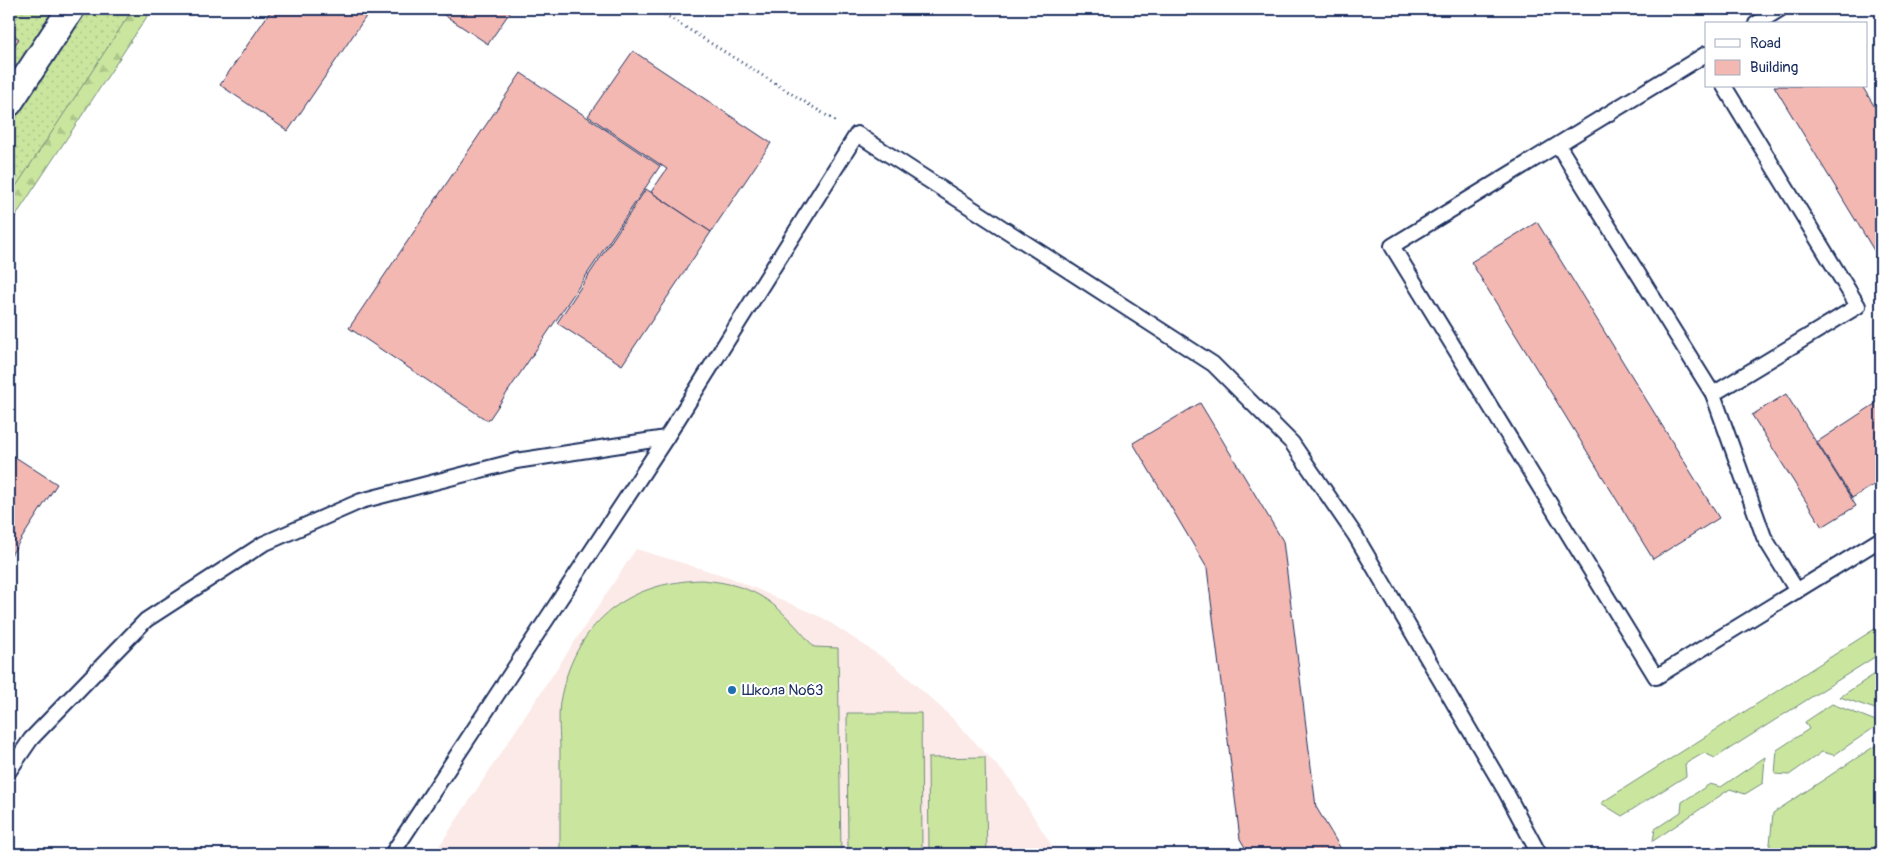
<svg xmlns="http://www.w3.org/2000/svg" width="1890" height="863" viewBox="0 0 1890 863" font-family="Pangolin,sans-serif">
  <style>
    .built { fill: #fceae8 }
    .grass { fill: #cae69e; stroke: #728a7e }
    .forest { fill: url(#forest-firs); stroke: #728a7e }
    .garden { fill: url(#garden-dots); stroke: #728a7e }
    .building { fill: #f4b8b3; stroke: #1b2f5e }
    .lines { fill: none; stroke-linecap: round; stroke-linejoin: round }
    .lane-casing { stroke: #1b2f5e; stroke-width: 18 }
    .street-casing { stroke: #1b2f5e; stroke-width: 30 }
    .path { stroke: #1b2f5e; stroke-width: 3; stroke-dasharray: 1 4; stroke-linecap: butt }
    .lane { stroke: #fff; stroke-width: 14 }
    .street { stroke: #fff; stroke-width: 26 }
    .poi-dot { fill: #1f6fb2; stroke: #fff; stroke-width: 2 }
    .labels { text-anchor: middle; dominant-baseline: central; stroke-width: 4; stroke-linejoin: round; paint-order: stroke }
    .poi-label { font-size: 15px; fill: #1b2f5e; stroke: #fff; text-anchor: start }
  </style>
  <defs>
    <pattern id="forest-firs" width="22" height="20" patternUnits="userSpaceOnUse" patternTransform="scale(1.25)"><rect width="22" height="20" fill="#cae69e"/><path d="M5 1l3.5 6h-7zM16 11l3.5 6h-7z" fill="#adc68a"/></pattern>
    <pattern id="garden-dots" width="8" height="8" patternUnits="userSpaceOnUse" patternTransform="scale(1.25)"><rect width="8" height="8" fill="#cae69e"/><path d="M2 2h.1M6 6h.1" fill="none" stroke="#adc68a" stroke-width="1.8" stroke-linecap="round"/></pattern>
  </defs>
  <rect width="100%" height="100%" fill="#fff"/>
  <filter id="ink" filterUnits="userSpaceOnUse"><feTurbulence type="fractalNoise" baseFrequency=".02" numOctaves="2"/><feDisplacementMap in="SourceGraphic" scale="10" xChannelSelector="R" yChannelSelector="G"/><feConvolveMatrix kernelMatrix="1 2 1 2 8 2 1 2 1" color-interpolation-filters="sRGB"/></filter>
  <g filter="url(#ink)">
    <path class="built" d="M 636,549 L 729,577 L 823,618 L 894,665 L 949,715 L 1010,779 L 1057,854 L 434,854 Z"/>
    <g class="grass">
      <path d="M 702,580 C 760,585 778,605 814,647 L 838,648 L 841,854 L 560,854 C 560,820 560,786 560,751 C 560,735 558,718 560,702 C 574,625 625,582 702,580 Z"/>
      <path d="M 1881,625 L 1881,653 L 1715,758 L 1704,753 L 1685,764 L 1686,776 L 1622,816 L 1601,803 Z"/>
      <path d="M 1881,670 L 1881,711 L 1840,697 Z"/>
      <path d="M 1832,704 L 1881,723 L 1834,755 L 1822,752 L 1789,775 L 1775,774 L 1777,750 L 1809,729 L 1805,722 Z"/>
      <path d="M 847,713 L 921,713 L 922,853 L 848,854 Z"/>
      <path d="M 1881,742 L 1881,854 L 1769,854 L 1773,813 Z"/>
      <path d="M 985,757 L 987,854 L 929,854 L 928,758 Z"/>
      <path d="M 1765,757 L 1763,783 L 1745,794 L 1730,789 L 1653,841 L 1655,829 L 1681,812 L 1682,802 L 1710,784 L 1721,787 Z"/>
    </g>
    <path class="forest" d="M 71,9 L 152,9 L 9,226 L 9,102 Z"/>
    <path class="garden" d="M 9,9 L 133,9 L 9,197 Z"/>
    <g class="building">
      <path d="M 272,9 L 371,9 L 288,131 L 220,85 Z"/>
      <path d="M 435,9 L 512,9 L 488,44 Z"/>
      <path d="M 9,31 L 19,39 L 9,53 Z"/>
      <path d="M 633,51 L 771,143 L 711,232 L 651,192 L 667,169 L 588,116 Z"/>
      <path d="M 521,73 L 660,166 L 488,421 L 349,328 Z"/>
      <path d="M 1774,86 L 1862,86 L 1881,117 L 1881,262 Z"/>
      <path d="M 646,189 L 711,232 L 622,365 L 557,323 Z"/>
      <path d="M 1537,222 L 1719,518 L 1653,559 L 1471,262 Z"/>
      <path d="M 1786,394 L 1856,506 L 1822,527 L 1752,415 Z"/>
      <path d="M 1881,400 L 1881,481 L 1852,498 L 1817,442 Z"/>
      <path d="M 1200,403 L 1283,541 L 1316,807 L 1344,854 L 1249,854 L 1240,839 L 1207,568 L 1133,443 Z"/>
      <path d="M 9,453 L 57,484 L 9,558 Z"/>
    </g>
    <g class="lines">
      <g class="lane-casing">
        <g id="lane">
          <path d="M 1756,24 L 1780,9"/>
          <path d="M 1706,54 L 1392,246 L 1656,677 L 1881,539"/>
          <path d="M 1558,145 L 1713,394 L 1764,537 L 1797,591"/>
          <path d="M 1713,394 L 1858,306 L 1724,86"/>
          <path d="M 9,771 L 31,739 L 146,620 L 263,544 L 361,501 L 516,461 L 666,438"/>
          <path d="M 392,854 L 666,438 L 857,134 L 1213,364 L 1292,443 L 1355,535 L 1506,792 L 1539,854"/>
        </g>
      </g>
      <g class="street-casing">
        <path id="street" d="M 9,103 L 71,9"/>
      </g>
      <path class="path" d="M 656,9 L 837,122"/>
      <use href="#lane" class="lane"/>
      <use href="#street" class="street"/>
    </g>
  </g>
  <circle class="poi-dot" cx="732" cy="690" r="5"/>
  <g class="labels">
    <g class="poi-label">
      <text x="742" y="690">Школа №63</text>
    </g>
  </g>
  <rect width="1890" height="863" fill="none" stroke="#fff" stroke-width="30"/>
  <rect x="15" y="15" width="1860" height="833" fill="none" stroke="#1b2f5e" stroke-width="2" filter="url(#ink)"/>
  <rect x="1705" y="22" width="162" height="65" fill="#ffffff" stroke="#a4acbf"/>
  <rect x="1715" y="39" width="25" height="8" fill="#ffffff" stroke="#a4acbf"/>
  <text x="1750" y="48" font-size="15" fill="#1b2f5e">Road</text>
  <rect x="1715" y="60" width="25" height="15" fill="#f4b8b3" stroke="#a4acbf"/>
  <text x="1750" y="72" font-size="15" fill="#1b2f5e">Building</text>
</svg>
